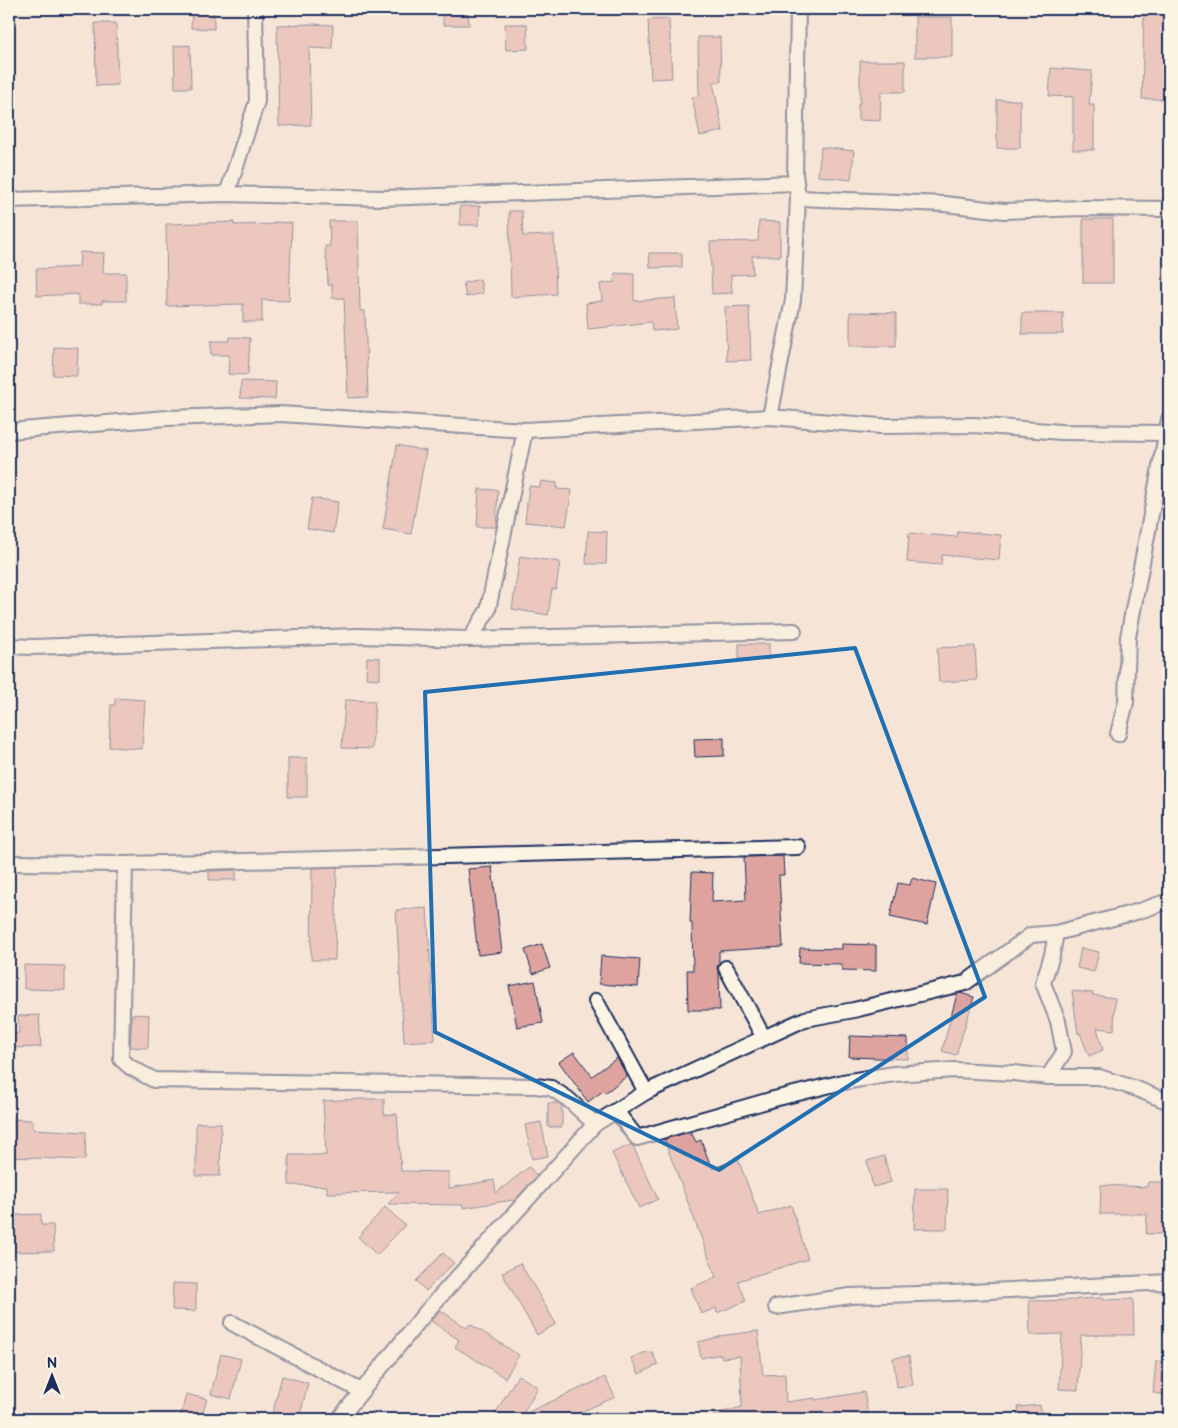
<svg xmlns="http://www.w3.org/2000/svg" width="1178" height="1428" viewBox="0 0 1178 1428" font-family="'Balsamiq Sans',sans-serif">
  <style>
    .building { fill: #dea39f; stroke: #1b2f5e }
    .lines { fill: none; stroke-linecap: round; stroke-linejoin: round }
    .minor-casing { stroke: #1b2f5e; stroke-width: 18 }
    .minor { stroke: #fcf5e5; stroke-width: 14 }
    .marked { fill: none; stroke: #1f6fb2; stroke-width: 4; stroke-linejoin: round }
  </style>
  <rect width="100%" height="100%" fill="#f6e5d7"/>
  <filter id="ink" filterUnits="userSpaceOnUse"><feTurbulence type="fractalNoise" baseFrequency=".02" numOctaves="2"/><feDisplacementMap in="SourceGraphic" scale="10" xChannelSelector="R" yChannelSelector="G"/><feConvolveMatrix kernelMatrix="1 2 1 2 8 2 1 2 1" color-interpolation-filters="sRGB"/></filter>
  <g filter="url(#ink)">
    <g class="building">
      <path d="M 192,9 L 214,9 L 214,29 L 191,28 Z"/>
      <path d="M 1144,9 L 1169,10 L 1169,99 L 1142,99 Z"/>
      <path d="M 443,10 L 468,10 L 469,25 L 443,25 Z"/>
      <rect x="915" y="17" width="37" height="40"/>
      <path d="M 669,19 L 672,78 L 651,79 L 648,20 Z"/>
      <path d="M 95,23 L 116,23 L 118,85 L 96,86 Z"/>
      <path d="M 312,24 L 333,25 L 332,49 L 309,48 L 311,125 L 279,126 L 277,25 Z"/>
      <path d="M 505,24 L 527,24 L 528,49 L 506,50 Z"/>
      <path d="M 698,37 L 720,37 L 721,82 L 713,82 L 723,131 L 700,136 L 692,97 L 699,96 Z"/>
      <path d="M 190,45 L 191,88 L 175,88 L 174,46 Z"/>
      <path d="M 860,61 L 905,61 L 905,92 L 881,92 L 880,121 L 858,120 L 858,103 L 860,103 Z"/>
      <path d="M 1051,68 L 1092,71 L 1089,105 L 1094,105 L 1094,150 L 1073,150 L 1073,97 L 1049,96 Z"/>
      <rect x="997" y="100" width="23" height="48"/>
      <path d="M 821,147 L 854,151 L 851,180 L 818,176 Z"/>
      <path d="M 460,206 L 480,206 L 479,225 L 460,225 Z"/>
      <path d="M 509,211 L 522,211 L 523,236 L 554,235 L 556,294 L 511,297 Z"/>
      <rect x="1083" y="219" width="30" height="64"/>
      <path d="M 329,221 L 358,221 L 360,311 L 365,311 L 368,397 L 348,398 L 344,298 L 332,298 L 332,285 L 328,285 L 327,260 L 326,260 L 325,246 L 330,246 Z"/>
      <path d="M 759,221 L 780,222 L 780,256 L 752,256 L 753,274 L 731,275 L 732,293 L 712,294 L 710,242 L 758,241 Z"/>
      <path d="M 234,222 L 234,225 L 274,224 L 274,222 L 292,223 L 289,301 L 262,300 L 262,322 L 243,322 L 243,304 L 167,306 L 166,224 Z"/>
      <path d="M 80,252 L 104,253 L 103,273 L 126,273 L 126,301 L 102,301 L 102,304 L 78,304 L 78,294 L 37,296 L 36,269 L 79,267 Z"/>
      <path d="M 649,253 L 682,253 L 682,267 L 650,268 Z"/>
      <path d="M 615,273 L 634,274 L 634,301 L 675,298 L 677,329 L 652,331 L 651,322 L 588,329 L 586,303 L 602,301 L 600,284 L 614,282 Z"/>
      <path d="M 480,279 L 483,293 L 466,297 L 463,283 Z"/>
      <path d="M 749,306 L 751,360 L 727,361 L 725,307 Z"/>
      <path d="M 850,312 L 896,313 L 896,346 L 850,346 Z"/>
      <rect x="1022" y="313" width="41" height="21"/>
      <path d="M 230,337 L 250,338 L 248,375 L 228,374 L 229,355 L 211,355 L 211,341 L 229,341 Z"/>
      <path d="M 54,347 L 78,348 L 77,376 L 53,375 Z"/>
      <path d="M 241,381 L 276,382 L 275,399 L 240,398 Z"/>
      <path d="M 397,445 L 426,451 L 411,534 L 383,529 Z"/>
      <path d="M 541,481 L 557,483 L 557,489 L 572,490 L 566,526 L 525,522 L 529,486 L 540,487 Z"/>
      <path d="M 479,489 L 498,490 L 496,527 L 477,527 Z"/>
      <path d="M 312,498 L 338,502 L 333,533 L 307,529 Z"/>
      <path d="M 588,531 L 607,532 L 606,564 L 586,564 Z"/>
      <path d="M 958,531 L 1001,535 L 999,560 L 942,555 L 941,565 L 907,562 L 909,533 L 957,537 Z"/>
      <path d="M 520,556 L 560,562 L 556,589 L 552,589 L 548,615 L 512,609 Z"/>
      <rect x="739" y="644" width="30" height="15"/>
      <path d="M 975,646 L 977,680 L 939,682 L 937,648 Z"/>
      <path d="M 367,657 L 380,658 L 380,679 L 366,678 Z"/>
      <path d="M 115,698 L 145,700 L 142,749 L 109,747 L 111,705 L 115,705 Z"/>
      <path d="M 345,700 L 375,701 L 372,749 L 342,748 Z"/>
      <path d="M 724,738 L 724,756 L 695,757 L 694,739 Z"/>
      <rect x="288" y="758" width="19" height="39"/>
      <path d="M 783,856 L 784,875 L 779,875 L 783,947 L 719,951 L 719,963 L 717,968 L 719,974 L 720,1010 L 688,1010 L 687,970 L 693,970 L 692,923 L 690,923 L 692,872 L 713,873 L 712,902 L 746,900 L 744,857 Z"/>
      <path d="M 337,867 L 335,960 L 311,960 L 312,868 Z"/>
      <path d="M 492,867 L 502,952 L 478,955 L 468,869 Z"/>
      <path d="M 236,870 L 236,880 L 209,880 L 209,871 Z"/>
      <path d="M 912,878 L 936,884 L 927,925 L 890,917 L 898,883 L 910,885 Z"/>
      <path d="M 427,908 L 435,1040 L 404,1042 L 396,910 Z"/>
      <path d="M 542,944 L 550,968 L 533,974 L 525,950 Z"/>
      <path d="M 842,944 L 876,945 L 876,971 L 842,970 L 842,964 L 799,963 L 800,948 L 842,949 Z"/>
      <path d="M 1081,948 L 1099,952 L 1094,972 L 1077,968 Z"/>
      <path d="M 601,956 L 640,959 L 638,987 L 599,984 Z"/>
      <path d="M 24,965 L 65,966 L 65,990 L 24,989 Z"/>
      <path d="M 535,981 L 543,1023 L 517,1027 L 509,986 Z"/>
      <path d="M 1072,991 L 1093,993 L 1092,995 L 1115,998 L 1114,1030 L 1097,1028 L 1103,1050 L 1089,1056 L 1080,1033 L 1078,1034 Z"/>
      <path d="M 960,993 L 974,997 L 956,1055 L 942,1051 L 957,994 Z"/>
      <path d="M 132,1014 L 149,1015 L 148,1048 L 130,1047 Z"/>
      <path d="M 39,1015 L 41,1047 L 9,1048 L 9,1034 L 19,1033 L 18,1016 Z"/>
      <path d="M 850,1036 L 908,1038 L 908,1059 L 849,1057 Z"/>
      <path d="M 574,1052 L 592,1076 L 617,1058 L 627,1076 L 605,1093 L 603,1091 L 588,1102 L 559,1062 Z"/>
      <path d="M 357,1099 L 384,1099 L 384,1115 L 397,1114 L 401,1171 L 449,1172 L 449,1188 L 494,1180 L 496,1193 L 529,1167 L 537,1176 L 514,1201 L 513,1200 L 463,1208 L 463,1205 L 388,1204 L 399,1192 L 327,1193 L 327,1186 L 289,1185 L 289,1155 L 326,1155 L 323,1101 Z"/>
      <path d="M 548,1103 L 558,1103 L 562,1105 L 562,1127 L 548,1127 Z"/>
      <path d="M 11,1119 L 33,1120 L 33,1129 L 86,1132 L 85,1160 L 9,1157 Z"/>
      <path d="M 541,1122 L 548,1156 L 532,1159 L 525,1125 Z"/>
      <path d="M 196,1123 L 221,1123 L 220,1176 L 196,1176 Z"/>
      <path d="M 689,1132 L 690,1135 L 692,1134 L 696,1142 L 701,1140 L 712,1169 L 738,1159 L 759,1215 L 791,1205 L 808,1259 L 738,1281 L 746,1301 L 717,1313 L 716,1308 L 701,1314 L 691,1288 L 716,1277 L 664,1139 Z"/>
      <path d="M 632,1144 L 658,1199 L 639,1208 L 612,1153 Z"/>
      <path d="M 884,1156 L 891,1182 L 873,1187 L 867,1161 Z"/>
      <path d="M 1148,1182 L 1169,1182 L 1169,1234 L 1146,1234 L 1147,1214 L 1100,1214 L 1101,1185 L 1147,1187 Z"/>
      <path d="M 915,1189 L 948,1189 L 947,1229 L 914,1229 Z"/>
      <path d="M 385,1207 L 405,1225 L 377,1255 L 358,1237 Z"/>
      <path d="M 41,1214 L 41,1225 L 53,1225 L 54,1251 L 9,1252 L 9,1226 L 16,1225 L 16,1215 Z"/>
      <path d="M 443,1253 L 454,1263 L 426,1291 L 416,1281 Z"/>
      <path d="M 520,1263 L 556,1324 L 537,1335 L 502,1273 Z"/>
      <path d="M 173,1283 L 196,1284 L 196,1311 L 172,1310 Z"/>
      <path d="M 1103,1298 L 1103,1300 L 1133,1299 L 1134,1335 L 1081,1335 L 1078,1390 L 1059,1389 L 1062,1334 L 1030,1335 L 1029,1301 L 1077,1300 L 1077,1299 Z"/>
      <path d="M 440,1310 L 467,1328 L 470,1324 L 519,1355 L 505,1378 L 455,1347 L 459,1340 L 431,1321 Z"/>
      <path d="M 758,1331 L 763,1375 L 785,1374 L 786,1402 L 815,1398 L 815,1400 L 864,1392 L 869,1419 L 714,1419 L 714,1414 L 742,1407 L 740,1356 L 722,1358 L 721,1354 L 701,1358 L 698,1342 L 719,1337 L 719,1336 Z"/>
      <path d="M 652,1352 L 658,1365 L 639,1374 L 631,1358 L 642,1353 Z"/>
      <path d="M 221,1354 L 241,1359 L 231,1399 L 211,1394 Z"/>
      <path d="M 909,1356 L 913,1385 L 897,1387 L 893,1358 Z"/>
      <path d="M 1156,1361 L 1169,1362 L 1169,1395 L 1153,1393 Z"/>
      <path d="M 518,1375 L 538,1387 L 522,1415 L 605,1377 L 615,1397 L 565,1419 L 492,1419 Z"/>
      <path d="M 282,1376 L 308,1383 L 299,1419 L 271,1419 Z"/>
      <path d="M 186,1394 L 207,1399 L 201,1419 L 180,1419 Z"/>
      <path d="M 1040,1405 L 1043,1419 L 1020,1419 L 1018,1407 Z"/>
    </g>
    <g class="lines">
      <g class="minor-casing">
        <g id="minor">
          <path d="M 227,194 L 257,101 L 255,9"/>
          <path d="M 798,198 L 945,204 L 1004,211 L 1081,208 L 1169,209"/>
          <path d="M 9,200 L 227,194 L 382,198 L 796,183"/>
          <path d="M 770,417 L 793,300 L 798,198 L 795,174 L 798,9"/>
          <path d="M 9,431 L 167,418 L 280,414 L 525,430 L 770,417 L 880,426 L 973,425 L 1061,432 L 1167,433"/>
          <path d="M 470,639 L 794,631"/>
          <path d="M 9,646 L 32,647 L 358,636 L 470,639 L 488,610 L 525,430"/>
          <path d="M 1118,734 L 1126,702 L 1128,637 L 1169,419"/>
          <path d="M 9,863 L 125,864 L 798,847"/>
          <path d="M 125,864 L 121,1059 L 130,1067 L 154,1080 L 536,1086 L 551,1088 L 568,1099 L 595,1124 L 646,1092 L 805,1019 L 854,1010 L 965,983 L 1031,935 L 1056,933 L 1136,912 L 1169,901"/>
          <path d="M 726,968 L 764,1038"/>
          <path d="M 596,1001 L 646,1092"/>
          <path d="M 1048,1077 L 1064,1052 L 1058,1021 L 1043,983 L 1052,955 L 1056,933"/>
          <path d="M 616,1111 L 637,1138 L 774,1099 L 843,1082 L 894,1074 L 955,1070 L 1014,1073 L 1048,1077 L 1099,1077 L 1134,1088 L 1169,1102"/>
          <path d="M 776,1307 L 850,1296 L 952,1293 L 1169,1282"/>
          <path d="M 232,1323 L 361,1391"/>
          <path d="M 339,1419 L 427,1311 L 595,1124"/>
        </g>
      </g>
      <use href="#minor" class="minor"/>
    </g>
  </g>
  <path d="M0 0H1178V1428H0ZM 855,648 L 985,997 L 719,1170 L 435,1032 L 425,692 Z" fill="#f6e5d7" fill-opacity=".55" fill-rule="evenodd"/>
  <path class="marked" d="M 855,648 L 985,997 L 719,1170 L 435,1032 L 425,692 Z"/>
  <rect width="1178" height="1428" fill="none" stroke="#fcf5e5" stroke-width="30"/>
  <rect x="15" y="15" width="1148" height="1398" fill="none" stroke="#1b2f5e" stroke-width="2" filter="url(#ink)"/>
  <g transform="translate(52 1376)" stroke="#fcf5e5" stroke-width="4" paint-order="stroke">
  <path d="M0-4L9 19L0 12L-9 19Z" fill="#1b2f5e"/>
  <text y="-8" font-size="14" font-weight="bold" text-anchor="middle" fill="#1b2f5e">N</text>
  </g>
</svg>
